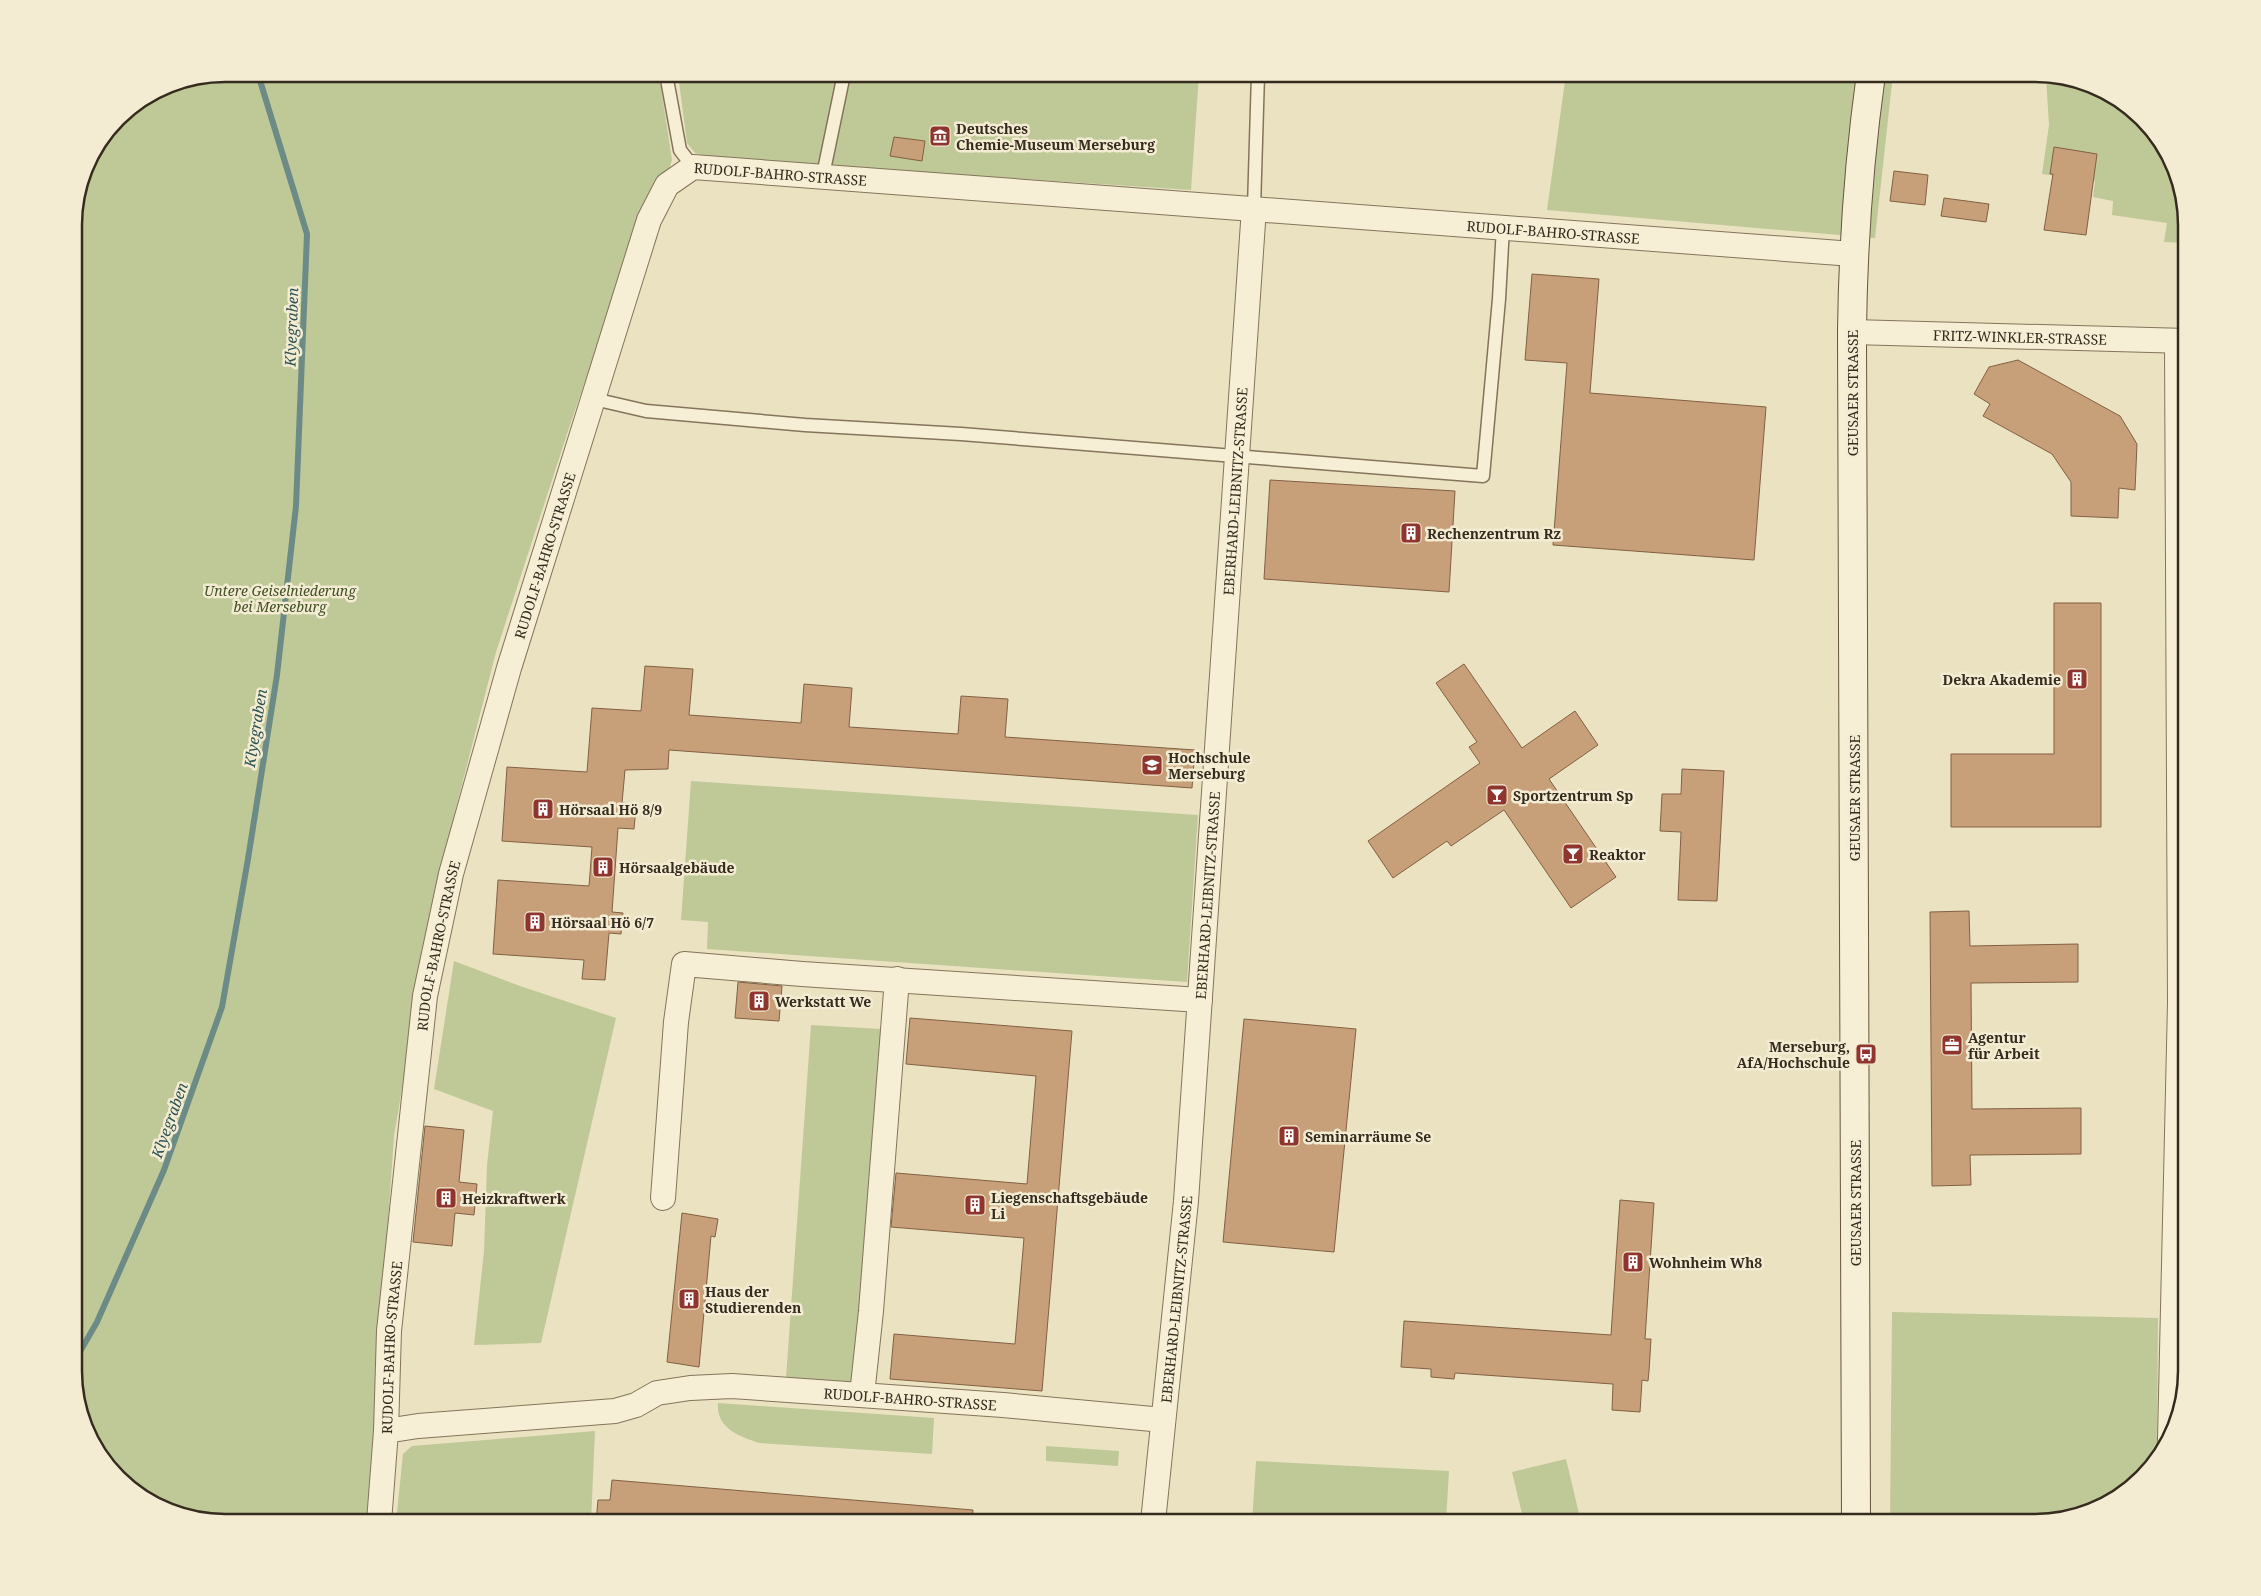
<svg xmlns="http://www.w3.org/2000/svg" width="2261" height="1596" viewBox="0 0 2261 1596" font-family="'Noto Serif',serif">
  <style>
    .green { fill: #bfc897 }
    .lines { fill: none; stroke-linecap: round; stroke-linejoin: round }
    .stream { stroke: #6c8b86; stroke-width: 6 }
    .building { fill: #c7a07a; stroke: #826042 }
    .lane-casing { stroke: #84745b; stroke-width: 15 }
    .street-casing { stroke: #84745b; stroke-width: 26 }
    .secondary-casing { stroke: #66553e; stroke-width: 30 }
    .lane { stroke: #f6efd5; stroke-width: 12 }
    .street { stroke: #f6efd5; stroke-width: 24 }
    .secondary { stroke: #f6efd5; stroke-width: 28 }
    .labels { text-anchor: middle; dominant-baseline: central; stroke-width: 5; stroke-linejoin: round; paint-order: stroke }
    .poi-label { font-size: 14px; font-weight: bold; fill: #352b1e; stroke: #f3ecd2; text-anchor: start }
    .street-label { font-size: 14px; fill: #352b1e; stroke: #f3ecd2 }
    .park-label { font-size: 14px; font-style: italic; fill: #425026; stroke: #f3ecd2 }
    .water-label { font-size: 15px; font-style: italic; fill: #2e5354; stroke: #f3ecd2 }
    .rim { fill: none; stroke: #352b1e; stroke-width: 2.5 }
  </style>
  <rect width="100%" height="100%" fill="#ebe2c2"/>
  <g class="green">
    <path d="M 226,74 L 659,74 L 672,160 L 668,173 L 641,219 L 571,422 L 496,652 L 438,878 L 394,1136 L 367,1522 L 226,1522 L 177,1514 L 141,1496 L 94,1446 L 74,1380 L 74,216 L 85,167 L 118,118 L 168,85 Z"/>
    <path d="M 678,74 L 1199,74 L 1191,190 L 715,159 L 695,153 L 687,143 Z"/>
    <path d="M 1566,74 L 1893,74 L 1875,238 L 1547,210 Z"/>
    <path d="M 2046,76 L 2084,82 L 2120,100 L 2167,150 L 2187,225 L 2187,243 L 2164,242 L 2167,223 L 2112,215 L 2113,201 L 2093,197 L 2095,181 L 2042,174 L 2049,125 Z"/>
    <path d="M 691,781 L 1198,815 L 1187,982 L 707,949 L 708,922 L 681,920 Z"/>
    <path d="M 454,961 L 520,986 L 616,1018 L 541,1343 L 474,1345 L 484,1251 L 487,1165 L 493,1111 L 434,1089 Z"/>
    <path d="M 811,1025 L 881,1029 L 856,1382 L 786,1378 Z"/>
    <path d="M 1892,1312 L 2158,1318 L 2157,1459 L 2103,1506 L 2036,1522 L 1890,1522 Z"/>
    <path d="M 718,1403 L 934,1418 L 932,1454 L 759,1443 C 738,1436 716,1428 718,1403 Z"/>
    <path d="M 595,1431 L 591,1522 L 396,1522 L 403,1454 L 412,1446 Z"/>
    <path d="M 1046,1446 L 1119,1451 L 1118,1466 L 1046,1461 Z"/>
    <path d="M 1566,1459 L 1581,1522 L 1524,1522 L 1512,1472 Z"/>
    <path d="M 1256,1461 L 1449,1471 L 1446,1522 L 1252,1522 Z"/>
  </g>
  <g class="lines">
    <path class="stream" d="M 74,1362 L 97,1322 L 164,1170 L 222,1007 L 248,859 L 277,675 L 296,506 L 307,234 L 258,74"/>
  </g>
  <g class="building">
    <path d="M 894,137 L 925,141 L 922,161 L 890,156 Z"/>
    <path d="M 2054,147 L 2097,154 L 2086,235 L 2044,230 L 2053,174 L 2050,174 Z"/>
    <path d="M 1894,171 L 1928,175 L 1925,205 L 1890,201 Z"/>
    <path d="M 1944,198 L 1989,204 L 1986,222 L 1941,216 Z"/>
    <path d="M 1532,274 L 1599,279 L 1590,393 L 1766,407 L 1754,560 L 1553,545 L 1567,363 L 1525,360 Z"/>
    <path d="M 2018,360 L 2120,416 L 2137,444 L 2135,490 L 2119,488 L 2118,518 L 2071,516 L 2071,482 L 2052,454 L 1983,416 L 1990,404 L 1974,394 L 1989,367 Z"/>
    <path d="M 1270,480 L 1455,491 L 1449,592 L 1264,579 Z"/>
    <path d="M 2054,603 L 2101,603 L 2101,827 L 1951,827 L 1951,754 L 2054,754 Z"/>
    <path d="M 1464,664 L 1522,748 L 1575,711 L 1598,745 L 1549,779 L 1616,877 L 1571,908 L 1504,810 L 1451,846 L 1447,841 L 1393,878 L 1368,841 L 1480,763 L 1469,747 L 1477,742 L 1436,683 Z"/>
    <path d="M 645,666 L 693,669 L 689,715 L 801,723 L 804,684 L 852,688 L 849,727 L 958,734 L 961,696 L 1008,699 L 1005,737 L 1195,750 L 1192,788 L 669,750 L 668,769 L 625,770 L 622,803 L 635,804 L 635,818 L 634,829 L 618,828 L 612,912 L 623,913 L 621,934 L 609,933 L 605,980 L 582,979 L 584,960 L 493,954 L 498,880 L 589,886 L 592,847 L 502,841 L 507,767 L 587,772 L 592,708 L 641,711 Z"/>
    <path d="M 1682,769 L 1724,771 L 1717,901 L 1678,900 L 1681,832 L 1660,831 L 1662,794 L 1681,794 Z"/>
    <path d="M 1969,911 L 1970,946 L 2078,944 L 2078,982 L 1971,983 L 1972,1109 L 2081,1108 L 2081,1154 L 1970,1155 L 1971,1185 L 1932,1186 L 1930,912 Z"/>
    <path d="M 738,982 L 782,986 L 779,1021 L 735,1018 Z"/>
    <path d="M 910,1018 L 1072,1031 L 1042,1391 L 890,1379 L 894,1334 L 1015,1344 L 1024,1238 L 891,1227 L 896,1173 L 1027,1184 L 1036,1076 L 906,1064 Z"/>
    <path d="M 1244,1019 L 1356,1029 L 1334,1252 L 1223,1242 Z"/>
    <path d="M 425,1126 L 464,1130 L 459,1182 L 477,1184 L 474,1215 L 455,1213 L 452,1246 L 413,1242 Z"/>
    <path d="M 1620,1200 L 1654,1203 L 1645,1339 L 1651,1339 L 1649,1371 L 1648,1381 L 1642,1380 L 1640,1412 L 1612,1410 L 1613,1384 L 1455,1373 L 1454,1379 L 1431,1377 L 1431,1369 L 1401,1367 L 1404,1321 L 1611,1335 Z"/>
    <path d="M 682,1213 L 718,1219 L 715,1237 L 711,1236 L 699,1367 L 667,1362 Z"/>
    <path d="M 612,1480 L 973,1510 L 972,1522 L 596,1522 L 598,1500 L 610,1500 Z"/>
  </g>
  <g class="lines">
    <g class="lane-casing">
      <g id="lane">
        <path d="M 666,74 L 680,150 L 693,167"/>
        <path d="M 823,175 L 844,74"/>
        <path d="M 1254,208 L 1258,74"/>
        <path d="M 594,399 L 646,411 L 805,425 L 961,434 L 1483,476 L 1499,299 L 1503,227"/>
      </g>
    </g>
    <g class="street-casing">
      <g id="street">
        <path id="s1" d="M 1852,332 L 2187,341"/>
        <path d="M 663,1198 L 676,1022 L 684,964 L 802,974 L 1200,1000"/>
        <path d="M 862,1395 L 871,1311 L 897,979"/>
        <path id="s2" d="M 386,1431 L 418,1426 L 615,1411 L 636,1405 L 657,1393 L 690,1388 L 732,1386 L 1003,1405 L 1163,1420"/>
        <path d="M 2170,1439 L 2180,1003 L 2177,342"/>
        <path id="s3" d="M 379,1522 L 386,1431 L 389,1331 L 425,996 L 451,874 L 509,668 L 649,220 L 667,185 L 693,167 L 1853,254"/>
        <path id="s4" d="M 1153,1522 L 1186,1201 L 1254,208"/>
      </g>
    </g>
    <g class="secondary-casing">
      <path id="secondary" d="M 1856,1522 L 1852,332 C 1853,245 1859,160 1871,74"/>
    </g>
    <use href="#lane" class="lane"/>
    <use href="#street" class="street"/>
    <use href="#secondary" class="secondary"/>
  </g>
  <defs>
    <g id="museum-square" transform="scale(1.125)"><rect x="-9" y="-9" width="18" height="18" rx="4" fill="#8f352e" stroke="#f3ecd2"/><path d="M0-6L6-3V-2H-6V-3ZM-5-1h2V3h-2ZM-1-1h2V3h-2ZM3-1h2V3H3ZM-6 4H6V6H-6Z" fill="#fff"/></g>
    <g id="building-square" transform="scale(1.125)"><rect x="-9" y="-9" width="18" height="18" rx="4" fill="#8f352e" stroke="#f3ecd2"/><path d="M-4-6H4V6H1V3H-1V6H-4ZM-2.5-4.3h1.7v1.8h-1.7ZM.8-4.3h1.7v1.8H.8ZM-2.5-1h1.7V.8h-1.7ZM.8-1h1.7V.8H.8Z" fill="#fff"/></g>
    <g id="university-square" transform="scale(1.125)"><rect x="-9" y="-9" width="18" height="18" rx="4" fill="#8f352e" stroke="#f3ecd2"/><path d="M0-5L7-2L0 1L-7-2ZM-4 1L0 2.5L4 1V4Q0 6-4 4Z" fill="#fff"/></g>
    <g id="bar-square" transform="scale(1.125)"><rect x="-9" y="-9" width="18" height="18" rx="4" fill="#8f352e" stroke="#f3ecd2"/><path d="M-6-5H6L.8 .8V4.5H3.5V6h-7V4.5H-.8V.8Z" fill="#fff"/></g>
    <g id="office-square" transform="scale(1.125)"><rect x="-9" y="-9" width="18" height="18" rx="4" fill="#8f352e" stroke="#f3ecd2"/><path d="M-6-3h4V-5.5h4V-3h4V5H-6ZM-1-4.5V-3h2v-1.5ZM-6 0V1H6V0Z" fill="#fff"/></g>
    <g id="bus-square" transform="scale(1.125)"><rect x="-9" y="-9" width="18" height="18" rx="4" fill="#8f352e" stroke="#f3ecd2"/><path d="M-5-6H5V4H4V6H2V4H-2V6H-4V4H-5ZM-3.5-4V0h7V-4ZM-3.5 1.2v1.5H-2V1.2ZM2 1.2v1.5H3.5V1.2Z" fill="#fff"/></g>
  </defs>
  <g fill-rule="evenodd">
    <use href="#museum-square" x="940" y="136"/>
    <use href="#building-square" x="1411" y="533"/>
    <use href="#building-square" x="2077" y="679"/>
    <use href="#university-square" x="1152" y="765"/>
    <use href="#bar-square" x="1497" y="795"/>
    <use href="#building-square" x="543" y="809"/>
    <use href="#bar-square" x="1573" y="854"/>
    <use href="#building-square" x="603" y="867"/>
    <use href="#building-square" x="535" y="922"/>
    <use href="#building-square" x="759" y="1001"/>
    <use href="#office-square" x="1952" y="1045"/>
    <use href="#bus-square" x="1866" y="1054"/>
    <use href="#building-square" x="1289" y="1136"/>
    <use href="#building-square" x="446" y="1198"/>
    <use href="#building-square" x="975" y="1205"/>
    <use href="#building-square" x="1633" y="1262"/>
    <use href="#building-square" x="689" y="1299"/>
  </g>
  <g class="labels">
    <g class="poi-label">
      <text x="956" y="128">Deutsches<tspan x="956" dy="16">Chemie-Museum Merseburg</tspan></text>
      <text x="1427" y="533">Rechenzentrum Rz</text>
      <text x="2061" y="679" text-anchor="end">Dekra Akademie</text>
      <text x="1168" y="757">Hochschule<tspan x="1168" dy="16">Merseburg</tspan></text>
      <text x="1513" y="795">Sportzentrum Sp</text>
      <text x="559" y="809">Hörsaal Hö 8/9</text>
      <text x="1589" y="854">Reaktor</text>
      <text x="619" y="867">Hörsaalgebäude</text>
      <text x="551" y="922">Hörsaal Hö 6/7</text>
      <text x="775" y="1001">Werkstatt We</text>
      <text x="1968" y="1037">Agentur<tspan x="1968" dy="16">für Arbeit</tspan></text>
      <text x="1850" y="1046" text-anchor="end">Merseburg,<tspan x="1850" dy="16">AfA/Hochschule</tspan></text>
      <text x="1305" y="1136">Seminarräume Se</text>
      <text x="991" y="1197">Liegenschaftsgebäude<tspan x="991" dy="16">Li</tspan></text>
      <text x="462" y="1198">Heizkraftwerk</text>
      <text x="1649" y="1262">Wohnheim Wh8</text>
      <text x="705" y="1291">Haus der<tspan x="705" dy="16">Studierenden</tspan></text>
    </g>
    <g class="street-label">
      <text stroke="none"><textPath href="#s3" startOffset="1495">RUDOLF-BAHRO-STRASSE</textPath></text>
      <text stroke="none"><textPath href="#s3" startOffset="2270">RUDOLF-BAHRO-STRASSE</textPath></text>
      <text stroke="none"><textPath href="#s1" startOffset="168">FRITZ-WINKLER-STRASSE</textPath></text>
      <text transform="translate(1852 393) rotate(-90)">GEUSAER STRASSE</text>
      <text stroke="none"><textPath href="#s4" startOffset="1034">EBERHARD-LEIBNITZ-STRASSE</textPath></text>
      <text stroke="none"><textPath href="#s3" startOffset="985">RUDOLF-BAHRO-STRASSE</textPath></text>
      <text transform="translate(1854 798) rotate(-90)">GEUSAER STRASSE</text>
      <text stroke="none"><textPath href="#s4" startOffset="629">EBERHARD-LEIBNITZ-STRASSE</textPath></text>
      <text stroke="none"><textPath href="#s3" startOffset="580">RUDOLF-BAHRO-STRASSE</textPath></text>
      <text transform="translate(1855 1203) rotate(-90)">GEUSAER STRASSE</text>
      <text stroke="none"><textPath href="#s4" startOffset="224">EBERHARD-LEIBNITZ-STRASSE</textPath></text>
      <text stroke="none"><textPath href="#s3" startOffset="175">RUDOLF-BAHRO-STRASSE</textPath></text>
      <text stroke="none"><textPath href="#s2" startOffset="530">RUDOLF-BAHRO-STRASSE</textPath></text>
    </g>
    <g class="park-label">
      <text x="280" y="590">Untere Geiselniederung<tspan x="280" dy="16">bei Merseburg</tspan></text>
    </g>
    <g class="water-label">
      <text transform="translate(291 327) rotate(-88)">Klyegraben</text>
      <text transform="translate(255 728) rotate(-81)">Klyegraben</text>
      <text transform="translate(169 1120) rotate(-70)">Klyegraben</text>
    </g>
  </g>
  <path d="M0 0H2261V1596H0ZM225 82H2035A143 143 0 0 1 2178 225V1371A143 143 0 0 1 2035 1514H225A143 143 0 0 1 82 1371V225A143 143 0 0 1 225 82Z" fill="#f3ecd2" fill-rule="evenodd"/>
  <path class="rim" d="M225 82H2035A143 143 0 0 1 2178 225V1371A143 143 0 0 1 2035 1514H225A143 143 0 0 1 82 1371V225A143 143 0 0 1 225 82Z"/>
</svg>
